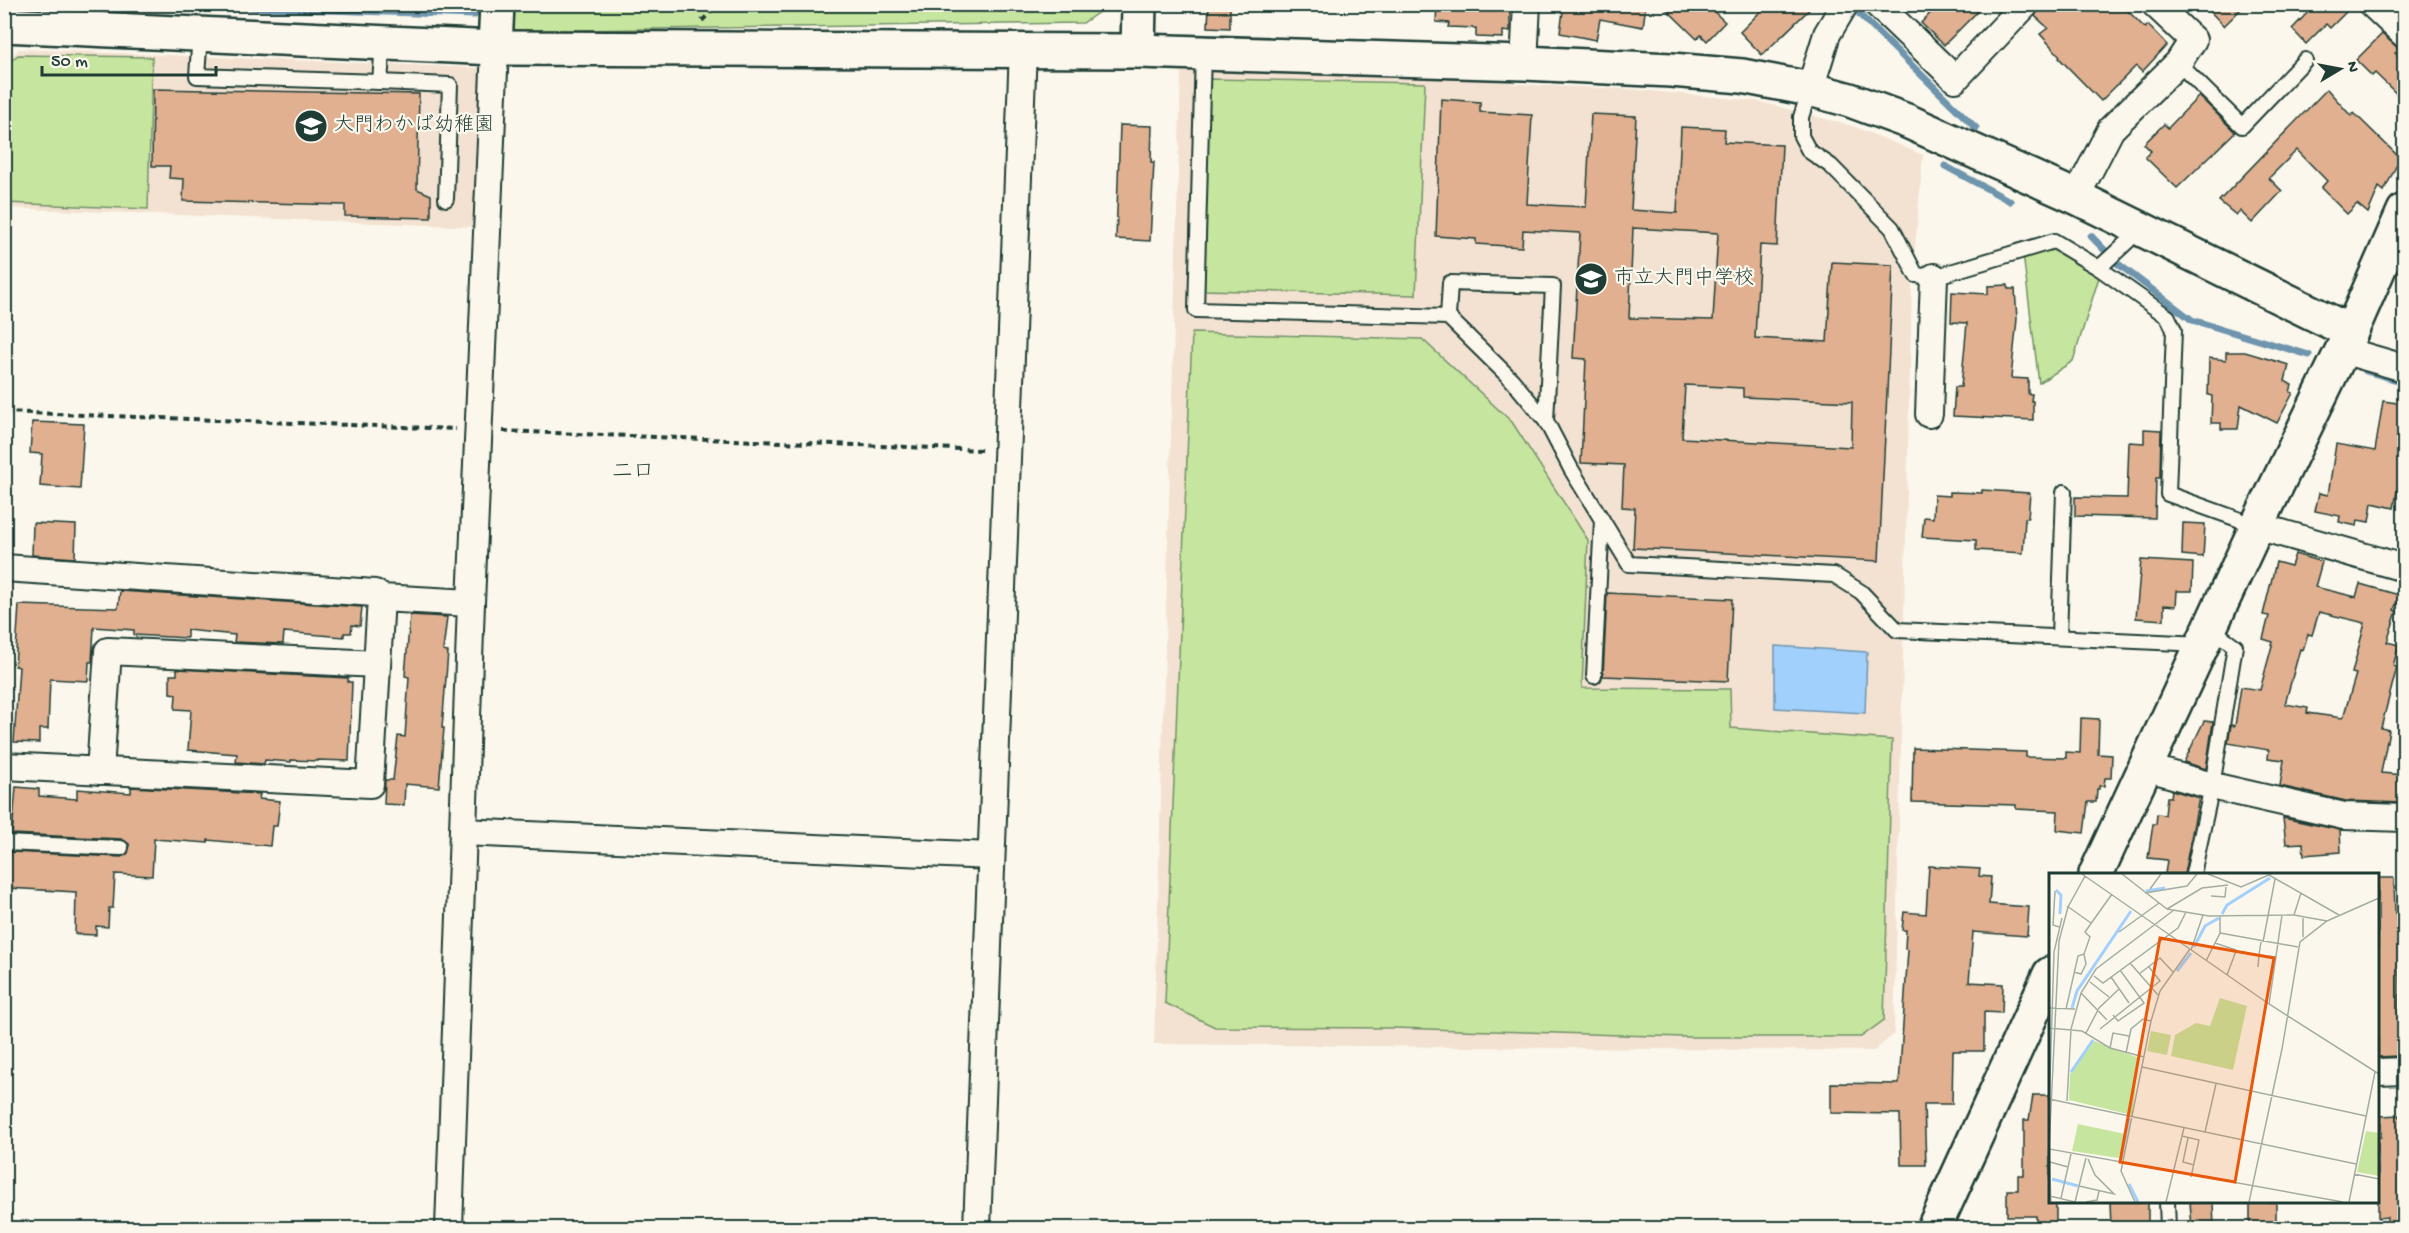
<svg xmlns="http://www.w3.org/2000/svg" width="2409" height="1233" viewBox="0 0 2409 1233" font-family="'Gochi Hand','Klee One',sans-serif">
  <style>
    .built { fill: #f3e2d1 }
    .green { fill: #c6e59e; stroke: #729169; stroke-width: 1.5 }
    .water { fill: #a2d0fd; stroke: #6e95ad; stroke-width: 1.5 }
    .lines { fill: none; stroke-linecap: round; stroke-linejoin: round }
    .stream { stroke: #6e95ad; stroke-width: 7 }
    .building { fill: #e0b091; stroke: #1f3d34; stroke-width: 1.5; fill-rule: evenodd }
    .service-casing { stroke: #1f3d34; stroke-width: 18 }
    .minor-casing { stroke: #1f3d34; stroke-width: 30 }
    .tertiary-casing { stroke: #1f3d34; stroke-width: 38 }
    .path { stroke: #1f3d34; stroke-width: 4; stroke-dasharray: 6 4.5; stroke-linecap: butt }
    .service { stroke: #fbf7ec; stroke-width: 14 }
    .minor { stroke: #fbf7ec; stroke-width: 26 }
    .tertiary { stroke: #fbf7ec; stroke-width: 33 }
    .labels { text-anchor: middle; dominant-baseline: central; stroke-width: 4.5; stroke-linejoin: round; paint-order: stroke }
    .poi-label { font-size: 20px; fill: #1f3d34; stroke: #fbf7ec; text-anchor: start }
    .neighbourhood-label { font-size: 21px; fill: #1f3d34; stroke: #fbf7ec }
    .inset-river { fill: none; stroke: #a2d0fd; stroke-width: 3 }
    .inset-road { fill: none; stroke: #a3ada2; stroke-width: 1.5 }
    .view { fill: #e8590c; fill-opacity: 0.15; stroke: #e8590c; stroke-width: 3 }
    .inset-edge { fill: none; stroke: #1f3d34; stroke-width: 3 }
  </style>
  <rect width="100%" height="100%" fill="#fbf7ec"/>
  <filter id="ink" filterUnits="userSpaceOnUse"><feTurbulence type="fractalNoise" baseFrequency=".0167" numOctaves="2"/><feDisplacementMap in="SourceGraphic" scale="12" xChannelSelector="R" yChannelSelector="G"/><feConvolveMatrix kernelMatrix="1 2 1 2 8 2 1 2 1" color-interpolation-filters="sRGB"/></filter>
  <g filter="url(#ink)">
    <g class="built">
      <path d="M 351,5 L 473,5 L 464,9 Z"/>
      <path d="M 19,49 L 482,68 L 477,227 L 5,208 L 5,63 Z"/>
      <path d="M 1181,72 L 1445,76 L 1530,85 L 1629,89 L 1757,101 L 1853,126 L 1923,155 L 1912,284 L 1894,1034 L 1874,1051 L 1154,1044 Z"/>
    </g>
    <g class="green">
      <path d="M 513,4 L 1109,5 L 1083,23 L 511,31 Z"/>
      <path d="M 18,55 L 152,57 L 148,209 L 6,203 L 7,64 Z"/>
      <path d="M 1210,79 L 1425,83 L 1416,295 L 1201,290 Z"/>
      <path d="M 2049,245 L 2100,274 L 2073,361 L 2039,383 L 2023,254 Z"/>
      <path d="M 1192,333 L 1422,339 L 1512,422 L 1588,540 L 1582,688 L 1730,689 L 1731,728 L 1892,740 L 1884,1020 L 1861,1037 L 1684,1037 L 1394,1028 L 1215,1027 L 1165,1003 Z"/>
    </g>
    <path class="water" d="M 1775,646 L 1867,652 L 1865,713 L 1775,708 Z"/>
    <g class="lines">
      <g class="stream">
        <path d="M 156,4 L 475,15 L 481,4"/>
        <path d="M 1860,15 L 1976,128"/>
        <path d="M 1945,166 L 2010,201"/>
        <path d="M 2091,236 L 2117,263 L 2192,320 L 2309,355"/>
        <path d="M 2366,371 L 2404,382"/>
      </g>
    </g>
    <g class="building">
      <path d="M 1209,4 L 1230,4 L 1230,28 L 1208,27 Z"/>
      <path d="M 1437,4 L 1510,4 L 1510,32 L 1503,31 L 1503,38 L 1476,37 L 1476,28 L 1448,27 L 1449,23 L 1436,22 Z"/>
      <path d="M 1564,4 L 1646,4 L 1643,27 L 1600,19 L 1596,40 L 1560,33 Z"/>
      <path d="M 1661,4 L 1707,5 L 1725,22 L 1707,41 L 1701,35 L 1697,39 Z"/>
      <path d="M 1768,4 L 1815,4 L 1762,55 L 1740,32 Z"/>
      <path d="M 1939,4 L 1985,4 L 1944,45 L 1921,23 Z"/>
      <path d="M 2041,4 L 2121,4 L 2145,28 L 2148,25 L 2167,45 L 2142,72 L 2136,66 L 2101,101 L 2059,58 L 2060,56 L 2040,34 L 2048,28 L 2035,16 Z"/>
      <path d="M 2203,4 L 2246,4 L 2224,26 Z"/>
      <path d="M 2304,4 L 2354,4 L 2330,28 L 2326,24 L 2306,44 L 2292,29 L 2310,10 Z"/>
      <path d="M 2382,34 L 2399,49 L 2395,53 L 2404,62 L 2404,101 L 2375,73 L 2372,76 L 2356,60 Z"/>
      <path d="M 153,89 L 419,94 L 417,189 L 431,195 L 431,218 L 345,216 L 345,205 L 183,201 L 184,179 L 169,178 L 170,166 L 152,166 Z"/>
      <path d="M 2327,89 L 2351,116 L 2354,113 L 2400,158 L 2384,191 L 2379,187 L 2368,213 L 2357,204 L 2347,214 L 2321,188 L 2327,181 L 2297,150 L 2269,178 L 2282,191 L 2252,223 L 2240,211 L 2236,215 L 2219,201 Z"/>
      <path d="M 2199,96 L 2235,132 L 2177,188 L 2145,157 L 2151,151 L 2144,144 L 2164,124 L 2168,128 Z"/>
      <path d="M 1441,99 L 1480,102 L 1480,112 L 1532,115 L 1527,204 L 1586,207 L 1591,114 L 1636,116 L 1631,210 L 1677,213 L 1681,127 L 1725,129 L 1724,142 L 1782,145 L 1777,246 L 1760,245 L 1755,338 L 1827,342 L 1832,262 L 1893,265 L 1879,561 L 1633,548 L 1635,508 L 1622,507 L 1624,465 L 1581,463 L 1586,359 L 1573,358 L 1580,233 L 1523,230 L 1522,247 L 1476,244 L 1476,239 L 1436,236 ZM 1633,228 L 1718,233 L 1713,320 L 1629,318 ZM 1685,385 L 1743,388 L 1743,397 L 1852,402 L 1851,447 L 1682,438 Z"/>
      <path d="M 1120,125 L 1152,126 L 1151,162 L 1154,162 L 1150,241 L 1116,239 Z"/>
      <path d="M 2008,285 L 2008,289 L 2015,289 L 2017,319 L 2011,378 L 2028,379 L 2028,394 L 2032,394 L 2031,401 L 2033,401 L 2033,420 L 1953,416 L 1955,387 L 1961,387 L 1967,323 L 1951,322 L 1952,292 L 1988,294 L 1988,286 Z"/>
      <path d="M 2226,352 L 2245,352 L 2289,365 L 2285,381 L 2292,385 L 2290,392 L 2293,393 L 2277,423 L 2241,405 L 2238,429 L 2221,429 L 2221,423 L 2211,423 L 2212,396 L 2208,395 L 2209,358 L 2226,360 Z"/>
      <path d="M 2383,401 L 2404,404 L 2404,453 L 2394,508 L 2372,503 L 2369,522 L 2358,520 L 2357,526 L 2339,522 L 2340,516 L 2315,511 L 2319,493 L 2328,495 L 2336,444 L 2375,451 Z"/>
      <path d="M 32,422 L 84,424 L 80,489 L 40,486 L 42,454 L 30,453 Z"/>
      <path d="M 2144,429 L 2161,430 L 2160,478 L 2156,478 L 2155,518 L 2075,516 L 2075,497 L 2127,498 L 2129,442 L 2144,443 Z"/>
      <path d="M 1982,490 L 2030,493 L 2028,518 L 2025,518 L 2023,553 L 1976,550 L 1976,540 L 1922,537 L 1924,517 L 1933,518 L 1934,495 L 1950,496 L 1950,492 L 1982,493 Z"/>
      <path d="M 33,523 L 76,525 L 75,558 L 32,555 Z"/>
      <path d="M 2183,523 L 2205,524 L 2203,557 L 2182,555 Z"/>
      <path d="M 2295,554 L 2322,562 L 2315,587 L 2356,597 L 2360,584 L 2399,595 L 2394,610 L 2397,611 L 2387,642 L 2399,645 L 2393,666 L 2397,667 L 2381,728 L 2389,730 L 2381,773 L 2404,775 L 2404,803 L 2346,801 L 2280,786 L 2284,760 L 2268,758 L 2269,750 L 2228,743 L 2231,725 L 2235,726 L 2241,687 L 2260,690 L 2273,642 L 2263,639 L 2269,616 L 2263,615 L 2276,562 L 2291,566 ZM 2319,612 L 2365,623 L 2352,673 L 2356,674 L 2343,718 L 2307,713 L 2308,708 L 2285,704 L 2300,649 L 2303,650 L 2308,634 L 2312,635 Z"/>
      <path d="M 2141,560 L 2193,563 L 2192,591 L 2177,591 L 2176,606 L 2164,605 L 2164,620 L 2136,618 Z"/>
      <path d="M 120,591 L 362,607 L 360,626 L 352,625 L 351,633 L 344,633 L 344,637 L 284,632 L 283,644 L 234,642 L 235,635 L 187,630 L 187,638 L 134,635 L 134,630 L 94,627 L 92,662 L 89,662 L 88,681 L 50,679 L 48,729 L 39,729 L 39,743 L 14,742 L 19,667 L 15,666 L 19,605 L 118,608 Z"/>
      <path d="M 1607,593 L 1732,599 L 1728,681 L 1603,676 Z"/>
      <path d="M 410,615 L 447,617 L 443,651 L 448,652 L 442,728 L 444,728 L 439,787 L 405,784 L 404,805 L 384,804 L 385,780 L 393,780 L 398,736 L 405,737 L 409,677 L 405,676 Z"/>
      <path d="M 177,669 L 348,678 L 348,682 L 352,682 L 349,761 L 318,760 L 318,761 L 291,760 L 291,762 L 265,760 L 264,764 L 236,762 L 237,754 L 188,750 L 191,710 L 175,709 L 176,694 L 170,693 L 170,675 L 177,675 Z"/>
      <path d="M 2081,718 L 2099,719 L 2098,754 L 2112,755 L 2111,778 L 2105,778 L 2104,786 L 2099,786 L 2099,789 L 2097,789 L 2096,802 L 2088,802 L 2084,833 L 2057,830 L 2058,811 L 2016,809 L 2016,805 L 1912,802 L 1913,748 L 2026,752 L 2026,757 L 2066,758 L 2066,752 L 2080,753 Z"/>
      <path d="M 2204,721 L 2213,722 L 2206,769 L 2184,762 Z"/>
      <path d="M 16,787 L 39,789 L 39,796 L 77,799 L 77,789 L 131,793 L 131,787 L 260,794 L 259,799 L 280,801 L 277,826 L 272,826 L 270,846 L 208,840 L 208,843 L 154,839 L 152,876 L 115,874 L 113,908 L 109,908 L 108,927 L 96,926 L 96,935 L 75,934 L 76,892 L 8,888 L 10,852 L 121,857 L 128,853 L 129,844 L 121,839 L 12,834 Z"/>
      <path d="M 2172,790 L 2199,798 L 2184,874 L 2165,874 L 2167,860 L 2148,858 L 2153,824 L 2156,824 L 2157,814 L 2165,815 L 2167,797 L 2171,797 Z"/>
      <path d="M 2283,818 L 2340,830 L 2341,852 L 2304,855 L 2303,843 L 2286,844 Z"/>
      <path d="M 1929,866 L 1980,869 L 1979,876 L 1991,877 L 1989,904 L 2029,907 L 2027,936 L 1973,932 L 1969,982 L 2003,984 L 2002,1013 L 1984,1012 L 1984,1051 L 1953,1051 L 1952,1104 L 1924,1104 L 1926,1165 L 1901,1165 L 1900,1114 L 1831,1113 L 1831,1083 L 1899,1084 L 1908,950 L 1905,949 L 1906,930 L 1902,930 L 1904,912 L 1926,914 Z"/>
      <path d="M 2378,878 L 2394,878 L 2395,914 L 2400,914 L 2398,1056 L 2378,1057 Z"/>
      <path d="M 2033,1095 L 2050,1095 L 2050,1202 L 2056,1202 L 2056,1226 L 2036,1226 L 2036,1216 L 2007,1216 L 2007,1190 L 2018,1190 L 2018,1175 L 2024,1175 L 2024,1120 L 2029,1120 Z"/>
      <path d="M 2400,1115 L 2400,1118 L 2404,1118 L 2404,1228 L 2387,1228 L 2387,1217 L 2378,1218 L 2378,1137 L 2381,1137 L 2381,1116 Z"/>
      <path d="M 2110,1202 L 2148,1202 L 2148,1228 L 2111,1228 Z"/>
      <path d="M 2190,1202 L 2213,1202 L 2214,1228 L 2192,1228 Z"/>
      <rect x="2250" y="1202" width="26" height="26"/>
    </g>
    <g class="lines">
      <g class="service-casing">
        <g id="service">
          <path d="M 200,34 L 197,76 L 380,82"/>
          <path d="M 383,43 L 380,82 L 450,85 L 446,199"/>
          <path d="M 1203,52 L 1196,310 L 1448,317 L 1450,283 L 1553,286 L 1546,421 L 1512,380 L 1448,317"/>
          <path d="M 2178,63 L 2242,126 L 2305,60"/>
          <path d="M 1810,89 L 1801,117 L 1801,136 L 1809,151 L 1831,166 L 1892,228 L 1916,275 L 1934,277 L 2054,241 L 2099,268 L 2168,317 L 2174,330 L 2168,494 L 2257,526"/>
          <path d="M 2099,268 L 2128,241 L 2138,227"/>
          <path d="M 1546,421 L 1571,469 L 1629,564 L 1834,575 L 1861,592 L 1897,630 L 2202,644"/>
          <path d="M 2059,637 L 2064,492"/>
          <path d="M 1594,676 L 1602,520"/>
          <path d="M 4,843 L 121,848"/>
          <path d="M 2193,874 L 2212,786 L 2235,646 L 2210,628"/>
          <path d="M 2167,1202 L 2168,1228"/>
        </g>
      </g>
      <g class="minor-casing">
        <g id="minor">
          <path d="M 1877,4 L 1955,79 L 2026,4"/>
          <path d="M 2372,4 L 2404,34"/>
          <path d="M 1524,63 L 1527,4"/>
          <path d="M 1810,89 L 1827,34 L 1845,4"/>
          <path d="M 2076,197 L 2111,129 L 2178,63 L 2193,40 L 2155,4"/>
          <path d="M 2342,350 L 2404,368"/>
          <path d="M 1929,414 L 1934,277"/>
          <path d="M 2257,526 L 2404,568"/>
          <path d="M 4,568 L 375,593 L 381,598"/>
          <path d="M 4,766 L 370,784 L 381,598 L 471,603"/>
          <path d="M 2145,767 L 2212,786 L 2344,816 L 2404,818"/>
          <path d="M 100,771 L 108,651 L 377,664"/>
          <path d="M 463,832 L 991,856"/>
          <path d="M 2378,1072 L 2404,1071"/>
          <path d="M 449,1228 L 471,603 L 495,48"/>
          <path d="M 977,1228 L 1023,49"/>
        </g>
      </g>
      <g class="tertiary-casing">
        <g id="tertiary">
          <path d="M 4,25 L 495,48 L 1138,51 L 1524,63 L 1671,70 L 1742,76 L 1810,89 L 1850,100 L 1907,121 L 2076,197 L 2351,332"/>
          <path d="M 495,48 L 497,4"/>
          <path d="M 1138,51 L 1139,4"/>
          <path d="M 2096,874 L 2257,526 L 2351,332 L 2404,211"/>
          <path d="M 1934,1228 L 2050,974"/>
        </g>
      </g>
      <g class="path">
        <path d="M 1007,4 L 1028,4"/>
        <path d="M 702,21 L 718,4"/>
        <path d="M 4,412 L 456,429"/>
        <path d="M 503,431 L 984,450"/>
      </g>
      <use href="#service" class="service"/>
      <use href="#minor" class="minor"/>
      <use href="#tertiary" class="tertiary"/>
    </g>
  </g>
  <defs>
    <g id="school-disc" transform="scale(1.725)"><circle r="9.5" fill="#1f3d34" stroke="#fbf7ec"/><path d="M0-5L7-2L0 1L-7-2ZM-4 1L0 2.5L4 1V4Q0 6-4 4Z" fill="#fff"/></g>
  </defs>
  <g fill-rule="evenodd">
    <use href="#school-disc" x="311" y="126"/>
    <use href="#school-disc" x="1591" y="279"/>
  </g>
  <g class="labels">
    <g class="poi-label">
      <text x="334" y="126">大門わかば幼稚園</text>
      <text x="1614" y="279">市立大門中学校</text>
    </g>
    <g class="neighbourhood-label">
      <text x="633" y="473">二口</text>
    </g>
  </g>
  <g transform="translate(2049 873)">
    <rect width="330" height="330" fill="#fbf7ec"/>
    <path d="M 171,125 L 198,133 L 184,197 L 122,183 L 126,162 L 147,150 L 161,153 ZM 102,158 L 122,162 L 118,182 L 98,178 ZM 45,168 L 90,185 L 83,242 L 20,227 L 21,201 ZM 29,251 L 76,261 L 70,285 L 23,278 ZM 317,258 L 330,260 L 330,303 L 308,299 Z" fill="#c6e59e"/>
    <path class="inset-river" d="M 7,17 L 12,22 L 11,41M 97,18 L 116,15M 173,41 L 178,32 L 221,5M 145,74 L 156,53 L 170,45M 128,98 L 142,80M 23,135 L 28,118 L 82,38M 22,199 L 44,167M 72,285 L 80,245M 3,306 L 29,313M 80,311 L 89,329"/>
    <path class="inset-road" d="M 33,1 L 220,131 L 330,201M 73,1 L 118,36 L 160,43 L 245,42 L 278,48M 159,1 L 192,14 L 222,1M 220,2 L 290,42M 36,3 L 19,34 L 10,68 L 0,276 L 294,329M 101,16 L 112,1M 6,18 L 4,52 L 10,54M 96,20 L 138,13 L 148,1M 162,23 L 176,24 L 177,14M 18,33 L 42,50M 118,36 L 153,15 L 179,12M 245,42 L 252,20M 70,59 L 110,30M 171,60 L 249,74M 254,64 L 254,43M 212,69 L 210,82 L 227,84M 214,69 L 226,6M 166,70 L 187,77M 142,77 L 154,42M 157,88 L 171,60 L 171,43M 81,90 L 109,122M 25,99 L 32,101 L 37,91 L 35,81M 90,101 L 111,85 L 124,99M 178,102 L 187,78 L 210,82 L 209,94M 45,103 L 54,110 L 129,55 L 137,39M 62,104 L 80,130M 41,109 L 60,124M 32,120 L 58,147M 220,131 L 233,42M 0,135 L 26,136M 17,136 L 29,83 L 35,81 L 41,64 L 36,59 L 63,21M 64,142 L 69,148 L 95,130 L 71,97M 0,155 L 33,158 L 61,175 L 95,184M 51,156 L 111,108 L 100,94M 37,160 L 50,135 L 70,116M 61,175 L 64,160 L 80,163M 77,180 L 82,156 L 94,146 L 102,148M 93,194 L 317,243M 0,226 L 307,291M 18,228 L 22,156 L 32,120 L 47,96 L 125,37M 0,237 L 5,79 L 13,45M 135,255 L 133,263 L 150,267 L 142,304M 156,259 L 167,211M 139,265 L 134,289 L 145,292M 0,281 L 2,329M 1,289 L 19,294 L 22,281M 305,301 L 330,306M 30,313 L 65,321 L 46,302 L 39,286M 1,323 L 26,329M 12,325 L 19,294M 26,329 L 37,285M 37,329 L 48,327 L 50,318M 86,329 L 72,298 L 102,148 L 111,118 L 141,76M 117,329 L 133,263M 200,329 L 233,176 L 251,69 L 278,48 L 330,25M 300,329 L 326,199"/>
    <path class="view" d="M 111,65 L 225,85 L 186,309 L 71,289 Z"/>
    <rect width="330" height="330" class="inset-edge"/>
  </g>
  <rect width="2409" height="1233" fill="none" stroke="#fbf7ec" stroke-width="24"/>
  <rect x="12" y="12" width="2385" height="1209" fill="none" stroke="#1f3d34" stroke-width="2" filter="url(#ink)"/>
  <g transform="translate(2340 69) rotate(80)" stroke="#fbf7ec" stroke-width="4.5" paint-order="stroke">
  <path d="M0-4.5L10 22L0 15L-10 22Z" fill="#1f3d34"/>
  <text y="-9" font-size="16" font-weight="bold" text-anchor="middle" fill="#1f3d34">N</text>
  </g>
  <path d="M42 66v9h174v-9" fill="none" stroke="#1f3d34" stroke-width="3"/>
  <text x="51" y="66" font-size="18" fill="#1f3d34" stroke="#fbf7ec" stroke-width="4.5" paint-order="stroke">50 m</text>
</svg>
